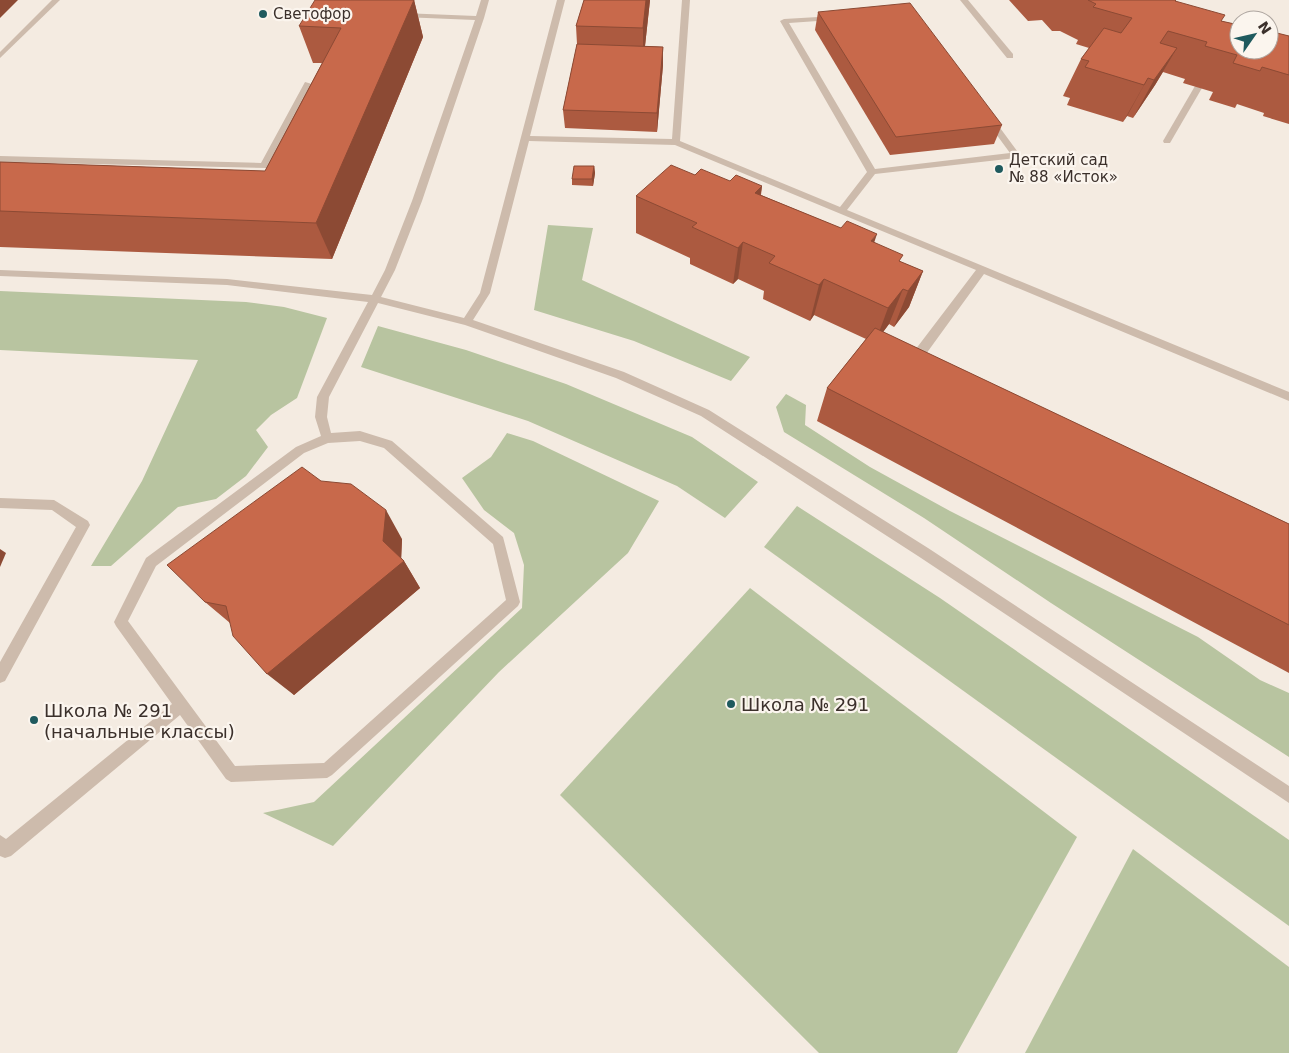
<svg xmlns="http://www.w3.org/2000/svg" width="1289" height="1053" viewBox="0 0 1289 1053" font-family="'DejaVu Sans',sans-serif">
  <style>
    .green { fill: #b8c4a0 }
    .lines { fill: none; stroke-linecap: round; stroke-linejoin: round }
    .minor { fill: #cdbbac; fill-rule: evenodd }
    .wall { fill: #ac5a40 }
    .shaded-wall { fill: #8c4a34 }
    .building { fill: #c8694b; stroke: #8c4a34 }
    .poi-dot { fill: #1f5a5e; stroke: #fbf5ee; stroke-width: 2 }
    .labels { text-anchor: middle; dominant-baseline: central; stroke-width: 4.5; stroke-linejoin: round; paint-order: stroke }
    .far-poi-label { font-size: 15px; fill: #3b302b; stroke: #fbf5ee; text-anchor: start }
    .poi-label { font-size: 18px; fill: #3b302b; stroke: #fbf5ee; text-anchor: start }
  </style>
  <rect width="100%" height="100%" fill="#f4ebe1"/>
  <g class="green">
    <path d="M 548,225 L 593,228 L 582,280 L 750,357 L 731,381 L 634,341 L 534,310 Z"/>
    <path d="M 0,291 L 246,302 L 284,307 L 327,318 L 297,398 L 271,415 L 256,430 L 268,447 L 246,476 L 216,499 L 178,507 L 111,566 L 91,566 L 142,481 L 198,360 L 0,350 Z"/>
    <path d="M 378,326 L 466,350 L 566,384 L 692,437 L 758,482 L 725,518 L 677,486 L 528,421 L 361,367 Z"/>
    <path d="M 786,394 L 806,405 L 805,425 L 870,467 L 950,511 L 1198,637 L 1260,680 L 1289,693 L 1289,757 L 1051,603 L 924,518 L 784,432 L 776,407 Z"/>
    <path d="M 507,433 L 533,441 L 659,501 L 628,553 L 499,672 L 333,846 L 263,813 L 314,802 L 522,608 L 524,565 L 514,533 L 484,510 L 462,478 L 491,457 Z"/>
    <path d="M 797,506 L 940,598 L 1289,840 L 1289,926 L 764,547 Z"/>
    <path d="M 750,588 L 1077,837 L 957,1053 L 819,1053 L 560,795 Z"/>
    <path d="M 1133,849 L 1289,967 L 1289,1053 L 1025,1053 Z"/>
  </g>
  <g class="lines">
    <g class="minor">
      <path d="M 52,0 L 60,0 L 0,58 L 0,52 Z"/>
      <path d="M 481,0 L 489,0 L 484,18 L 422,201 L 395,270 L 381,297 L 464,318 L 480,293 L 557,0 L 565,0 L 530,136 L 672,139 L 682,0 L 690,0 L 680,141 L 840,207 L 867,172 L 780,21 L 784,19 L 835,16 L 836,18 L 832,20 L 789,23 L 875,169 L 1010,153 L 985,119 L 989,117 L 992,117 L 1020,155 L 1016,158 L 875,174 L 847,210 L 1289,392 L 1289,401 L 984,274 L 918,365 L 910,365 L 908,361 L 909,358 L 976,270 L 675,145 L 529,141 L 490,293 L 473,320 L 624,372 L 709,410 L 928,548 L 1289,786 L 1289,803 L 918,556 L 701,416 L 616,378 L 465,325 L 378,303 L 329,397 L 327,417 L 331,433 L 360,431 L 392,441 L 503,537 L 520,602 L 518,606 L 332,775 L 327,778 L 231,782 L 226,779 L 180,715 L 11,856 L 5,858 L 0,856 L 0,835 L 6,839 L 172,704 L 116,626 L 114,622 L 146,558 L 296,447 L 321,436 L 315,417 L 317,397 L 368,302 L 227,285 L 0,276 L 0,270 L 227,279 L 372,295 L 385,270 L 412,201 L 475,20 L 402,17 L 398,15 L 402,13 L 476,16 ZM 360,441 L 384,448 L 493,544 L 506,600 L 324,763 L 235,766 L 128,621 L 156,566 L 304,453 L 328,443 Z"/>
      <path d="M 960,0 L 968,0 L 1013,54 L 1013,58 L 1007,58 Z"/>
      <path d="M 305,82 L 312,84 L 267,168 L 0,162 L 0,156 L 261,163 Z"/>
      <path d="M 1195,86 L 1202,88 L 1170,143 L 1164,143 L 1163,141 Z"/>
      <path d="M 0,498 L 54,500 L 88,521 L 90,525 L 5,681 L 0,683 L 0,662 L 76,527 L 52,510 L 0,508 Z"/>
    </g>
  </g>
  <g class="wall">
    <path d="M 414,0 L 423,37 L 332,259 L 0,247 L 0,162 L 265,171 L 322,63 L 313,63 L 299,26 Z"/>
    <path d="M 584,0 L 650,0 L 645,46 L 663,47 L 663,65 L 657,132 L 565,128 L 563,110 L 577,44 L 576,26 Z"/>
    <path d="M 1009,0 L 1176,0 L 1175,1 L 1221,21 L 1289,36 L 1289,124 L 1263,116 L 1264,113 L 1237,104 L 1235,108 L 1209,100 L 1213,92 L 1183,83 L 1185,79 L 1163,72 L 1155,85 L 1133,118 L 1127,116 L 1123,122 L 1067,105 L 1070,98 L 1063,96 L 1081,59 L 1089,48 L 1076,44 L 1078,40 L 1060,31 L 1052,31 L 1042,20 L 1028,21 Z"/>
    <path d="M 818,12 L 1002,125 L 994,144 L 890,155 L 815,30 Z"/>
    <path d="M 594,166 L 595,173 L 593,186 L 572,185 L 572,179 Z"/>
    <path d="M 730,181 L 762,186 L 761,195 L 874,242 L 901,262 L 923,271 L 909,307 L 894,327 L 889,324 L 883,332 L 1289,524 L 1289,673 L 817,421 L 827,388 L 866,339 L 814,315 L 810,321 L 763,299 L 764,291 L 738,279 L 733,284 L 690,264 L 690,258 L 636,233 L 636,196 Z"/>
    <path d="M 402,539 L 401,558 L 404,561 L 420,588 L 294,695 L 230,623 L 205,602 Z"/>
  </g>
  <g class="shaded-wall">
    <path d="M 0,0 L 18,0 L 0,18 Z"/>
    <path d="M 414,0 L 423,37 L 332,259 L 316,223 Z"/>
    <path d="M 646,0 L 650,0 L 643,64 L 643,28 Z"/>
    <path d="M 663,47 L 663,65 L 657,132 L 657,113 Z"/>
    <path d="M 1177,48 L 1155,85 L 1133,118 L 1154,80 Z"/>
    <path d="M 1148,78 L 1127,116 L 1123,122 L 1144,85 Z"/>
    <path d="M 594,166 L 595,173 L 593,186 L 592,179 Z"/>
    <path d="M 762,186 L 756,223 L 755,193 Z"/>
    <path d="M 877,234 L 865,270 L 871,241 Z"/>
    <path d="M 743,242 L 738,279 L 733,284 L 738,248 Z"/>
    <path d="M 923,271 L 909,307 L 894,327 L 908,291 Z"/>
    <path d="M 824,279 L 814,315 L 810,321 L 819,285 Z"/>
    <path d="M 903,289 L 889,324 L 875,343 L 888,308 Z"/>
    <path d="M 386,510 L 402,539 L 401,564 L 404,561 L 420,588 L 294,695 L 267,674 Z"/>
    <path d="M 0,549 L 6,553 L 0,567 Z"/>
  </g>
  <g class="building">
    <path d="M 315,0 L 414,0 L 316,223 L 0,211 L 0,162 L 265,171 L 341,28 L 299,26 Z"/>
    <path d="M 584,0 L 646,0 L 643,28 L 576,26 Z"/>
    <path d="M 1088,0 L 1176,0 L 1175,1 L 1225,15 L 1221,21 L 1239,25 L 1239,50 L 1269,50 L 1269,31 L 1289,36 L 1289,75 L 1262,67 L 1260,71 L 1233,63 L 1237,55 L 1205,46 L 1207,42 L 1168,31 L 1160,43 L 1177,48 L 1154,80 L 1148,78 L 1144,85 L 1085,67 L 1089,61 L 1081,59 L 1104,28 L 1121,33 L 1132,18 L 1093,7 L 1096,4 Z"/>
    <path d="M 910,3 L 1002,125 L 896,137 L 818,12 Z"/>
    <path d="M 577,44 L 663,47 L 657,113 L 563,110 Z"/>
    <path d="M 671,165 L 695,175 L 701,169 L 730,181 L 736,175 L 762,186 L 755,193 L 841,228 L 847,221 L 877,234 L 871,241 L 903,255 L 899,261 L 923,271 L 908,291 L 903,289 L 888,308 L 824,279 L 819,285 L 769,263 L 775,256 L 743,242 L 738,248 L 692,227 L 697,223 L 636,196 Z"/>
    <path d="M 574,166 L 594,166 L 592,179 L 572,179 Z"/>
    <path d="M 875,328 L 1289,524 L 1289,625 L 827,388 Z"/>
    <path d="M 302,467 L 321,481 L 351,484 L 386,510 L 383,541 L 404,561 L 267,674 L 233,636 L 226,606 L 205,602 L 167,565 Z"/>
  </g>
  <g class="poi-dot">
    <circle cx="263" cy="14" r="5"/>
    <circle cx="999" cy="169" r="5"/>
    <circle cx="731" cy="704" r="5"/>
    <circle cx="34" cy="720" r="5"/>
  </g>
  <g class="labels">
    <g class="far-poi-label">
      <text x="273" y="14">Светофор</text>
      <text x="1009" y="160">Детский сад<tspan x="1009" dy="17">№ 88 «Исток»</tspan></text>
    </g>
    <g class="poi-label">
      <text x="741" y="704">Школа № 291</text>
      <text x="44" y="710">Школа № 291<tspan x="44" dy="21">(начальные классы)</tspan></text>
    </g>
  </g>
  <g transform="translate(1254 35) rotate(56)"><circle r="24" fill="#fbf5ee" stroke="#aea6a0"/>
  <path d="M0-4L9 19L0 12L-9 19Z" fill="#1f5a5e"/>
  <text y="-8" font-size="14" font-weight="bold" text-anchor="middle" fill="#3b302b">N</text>
  </g>
</svg>
